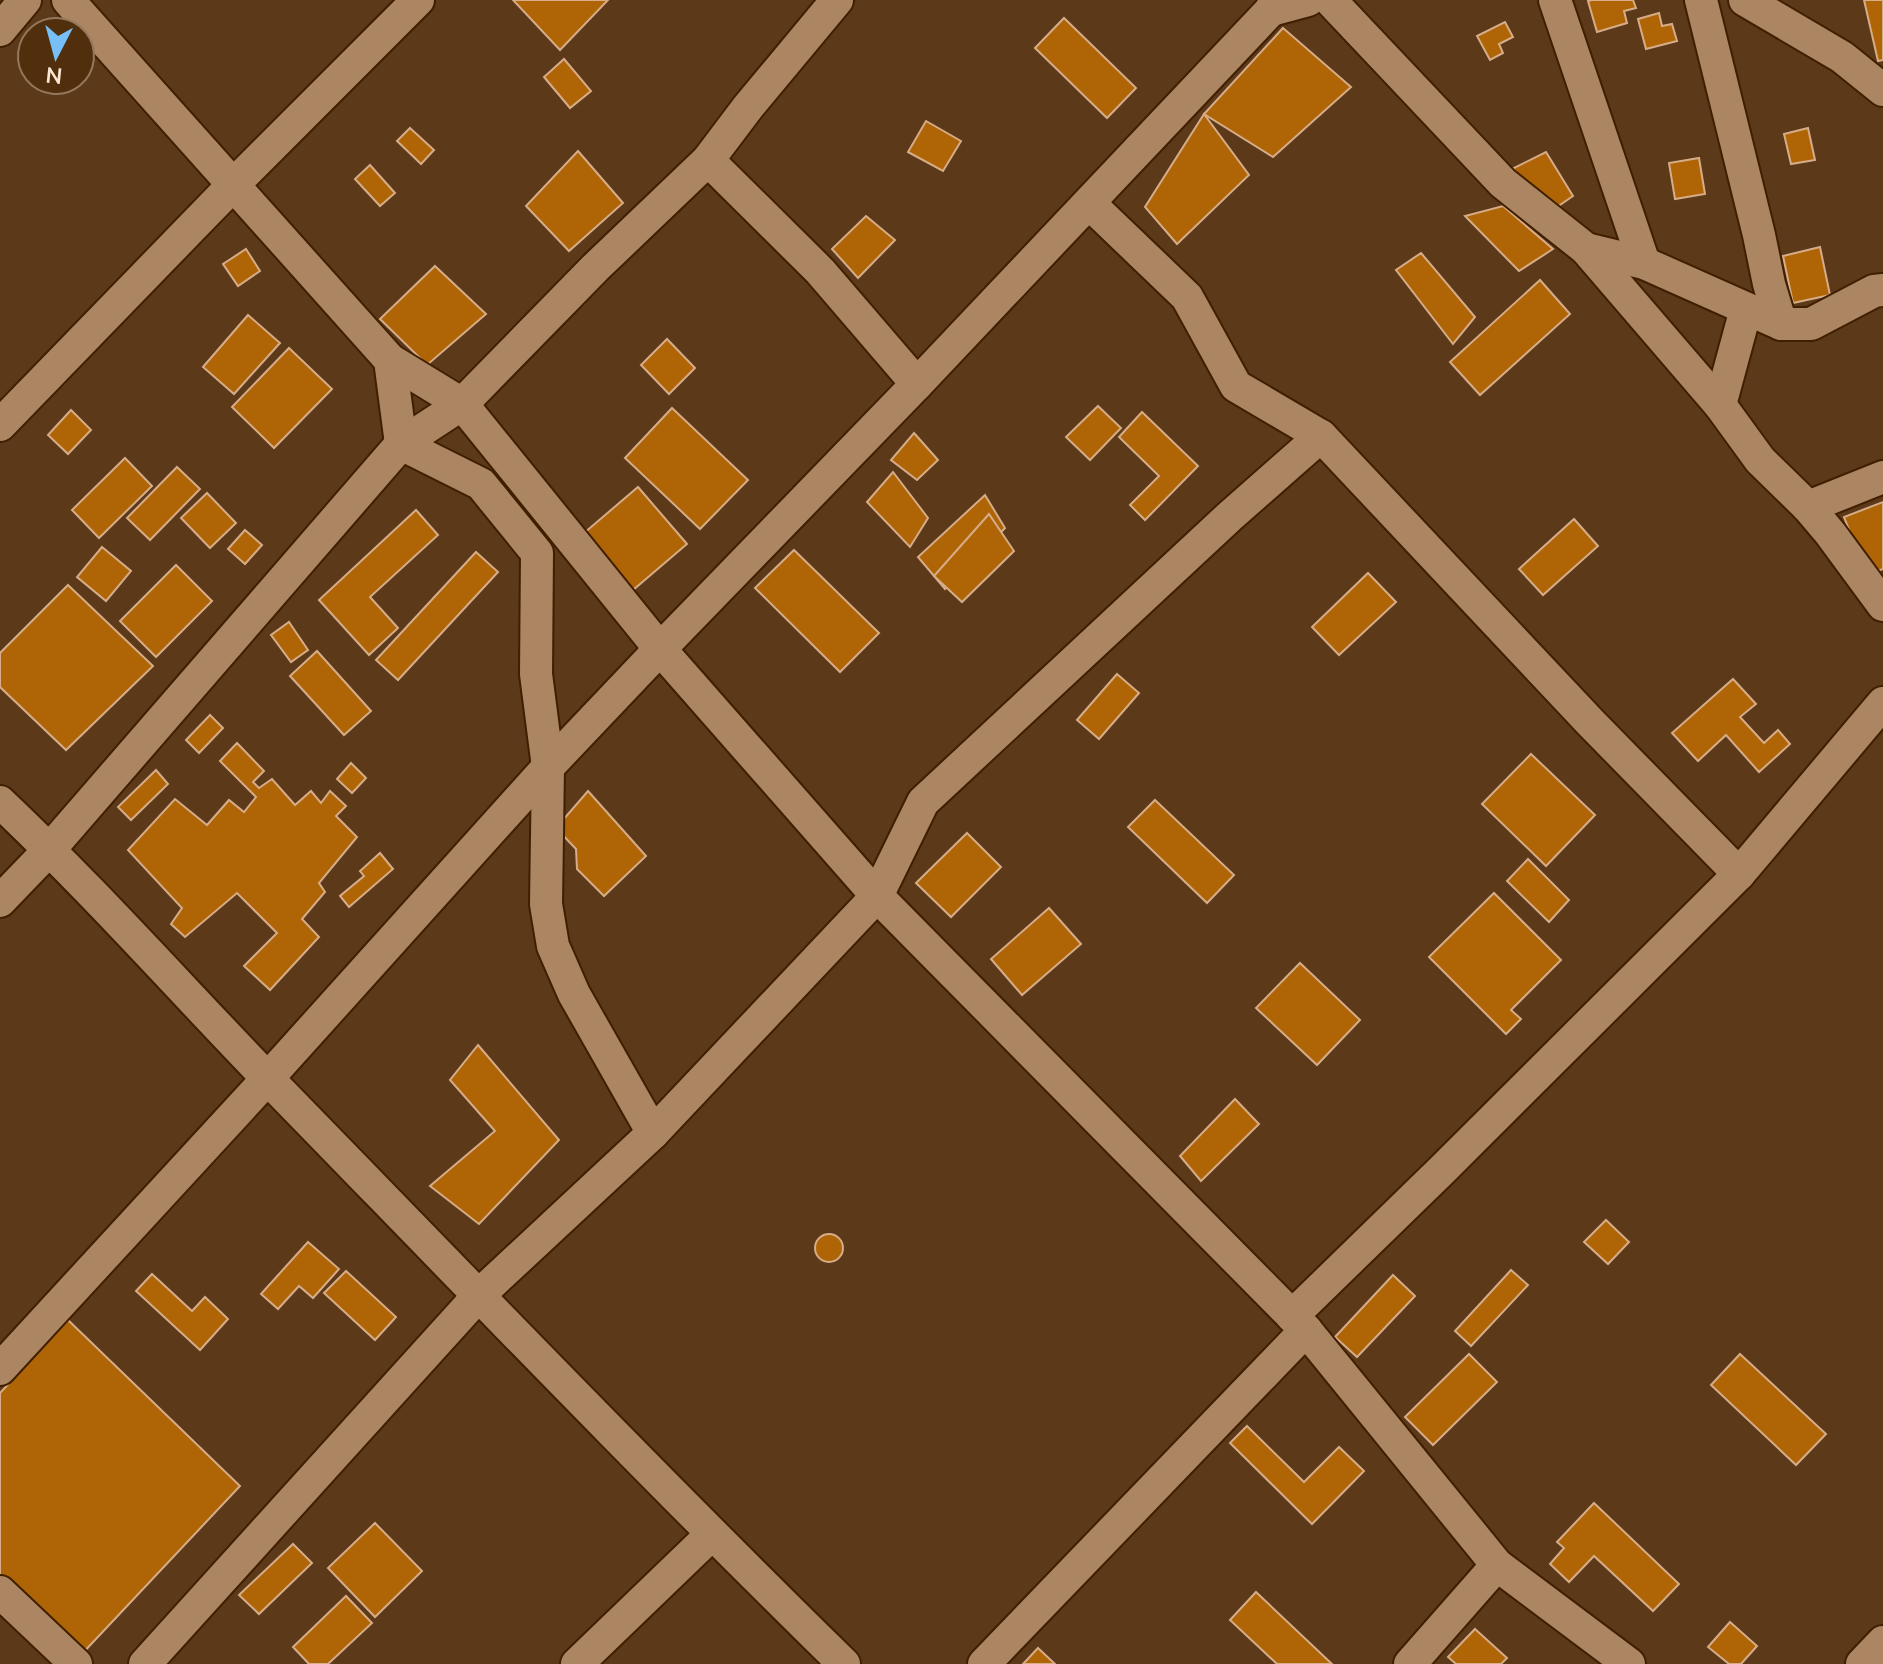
<svg xmlns="http://www.w3.org/2000/svg" width="1883" height="1664" viewBox="0 0 1883 1664" font-family="'Nunito Sans',sans-serif">
  <style>
    .building { fill: #af6505; stroke: #d6ac89; stroke-width: 2 }
    .lines { fill: none; stroke-linecap: round; stroke-linejoin: round }
    .street-casing { stroke: #401f00; stroke-width: 36 }
    .street { stroke: #ac8562; stroke-width: 32 }
  </style>
  <rect width="100%" height="100%" fill="#5c3918"/>
  <g class="building">
    <path d="M 513,0 L 608,0 L 560,50 Z"/>
    <path d="M 1592,0 L 1633,0 L 1636,8 L 1624,11 L 1627,23 L 1597,32 L 1588,1 Z"/>
    <path d="M 1864,0 L 1883,0 L 1883,60 L 1878,61 Z"/>
    <path d="M 1659,13 L 1662,26 L 1672,24 L 1677,41 L 1646,49 L 1638,19 Z"/>
    <path d="M 1064,18 L 1136,88 L 1107,118 L 1035,48 Z"/>
    <path d="M 1505,22 L 1513,37 L 1499,44 L 1503,53 L 1490,60 L 1477,36 Z"/>
    <path d="M 1283,28 L 1351,87 L 1273,157 L 1204,114 Z"/>
    <path d="M 564,59 L 591,91 L 570,108 L 544,77 Z"/>
    <path d="M 1204,114 L 1249,175 L 1177,244 L 1145,207 Z"/>
    <path d="M 926,121 L 961,141 L 943,171 L 908,152 Z"/>
    <path d="M 410,128 L 434,150 L 421,164 L 397,141 Z"/>
    <path d="M 1808,128 L 1815,160 L 1791,164 L 1784,134 Z"/>
    <path d="M 578,151 L 623,203 L 569,251 L 526,206 Z"/>
    <path d="M 1546,152 L 1573,196 L 1557,207 L 1512,169 Z"/>
    <path d="M 1699,158 L 1705,194 L 1675,199 L 1669,163 Z"/>
    <path d="M 370,165 L 395,193 L 380,206 L 355,179 Z"/>
    <path d="M 1503,206 L 1553,249 L 1519,271 L 1465,216 Z"/>
    <path d="M 866,216 L 895,240 L 858,278 L 832,249 Z"/>
    <path d="M 1820,247 L 1830,295 L 1793,303 L 1783,256 Z"/>
    <path d="M 246,249 L 260,271 L 238,286 L 223,264 Z"/>
    <path d="M 1421,253 L 1475,317 L 1453,344 L 1396,270 Z"/>
    <path d="M 435,266 L 486,314 L 427,365 L 380,319 Z"/>
    <path d="M 1540,280 L 1570,314 L 1480,395 L 1450,362 Z"/>
    <path d="M 248,315 L 280,343 L 234,394 L 203,367 Z"/>
    <path d="M 667,339 L 695,368 L 669,394 L 641,365 Z"/>
    <path d="M 289,348 L 332,389 L 274,448 L 232,407 Z"/>
    <path d="M 1098,406 L 1121,428 L 1090,460 L 1066,437 Z"/>
    <path d="M 672,408 L 748,480 L 700,529 L 625,458 Z"/>
    <path d="M 71,410 L 91,430 L 68,454 L 48,435 Z"/>
    <path d="M 1142,412 L 1198,466 L 1145,520 L 1130,505 L 1159,476 L 1119,437 Z"/>
    <path d="M 914,433 L 938,460 L 917,480 L 891,460 Z"/>
    <path d="M 125,458 L 152,486 L 99,538 L 72,510 Z"/>
    <path d="M 177,467 L 200,489 L 150,540 L 127,518 Z"/>
    <path d="M 893,472 L 928,518 L 910,547 L 867,502 Z"/>
    <path d="M 638,487 L 687,544 L 633,590 L 584,533 Z"/>
    <path d="M 207,493 L 236,523 L 210,548 L 181,518 Z"/>
    <path d="M 985,495 L 1005,528 L 945,589 L 918,557 Z"/>
    <path d="M 1883,502 L 1883,569 L 1867,575 L 1844,517 Z"/>
    <path d="M 416,510 L 438,535 L 370,597 L 398,628 L 369,655 L 319,600 Z"/>
    <path d="M 989,514 L 1014,551 L 962,602 L 934,576 Z"/>
    <path d="M 1574,519 L 1598,546 L 1543,595 L 1519,569 Z"/>
    <path d="M 245,530 L 262,545 L 245,564 L 228,549 Z"/>
    <path d="M 102,547 L 131,571 L 106,601 L 77,577 Z"/>
    <path d="M 794,550 L 879,633 L 840,672 L 755,588 Z"/>
    <path d="M 476,552 L 498,572 L 398,680 L 376,660 Z"/>
    <path d="M 176,565 L 212,601 L 156,657 L 120,621 Z"/>
    <path d="M 1368,573 L 1396,602 L 1339,655 L 1312,627 Z"/>
    <path d="M 68,585 L 153,666 L 66,750 L 0,687 L 0,653 Z"/>
    <path d="M 289,622 L 308,650 L 291,662 L 271,635 Z"/>
    <path d="M 317,651 L 371,711 L 344,735 L 290,676 Z"/>
    <path d="M 1117,674 L 1139,693 L 1099,739 L 1077,720 Z"/>
    <path d="M 1733,679 L 1756,704 L 1740,717 L 1764,743 L 1778,730 L 1790,744 L 1759,772 L 1726,735 L 1698,761 L 1672,733 Z"/>
    <path d="M 210,715 L 223,728 L 199,753 L 186,740 Z"/>
    <path d="M 237,743 L 264,771 L 253,782 L 259,788 L 272,779 L 295,805 L 311,791 L 321,803 L 330,791 L 346,806 L 336,816 L 357,837 L 319,883 L 325,892 L 302,919 L 319,937 L 270,990 L 244,966 L 277,933 L 237,893 L 185,937 L 171,924 L 182,908 L 128,850 L 175,799 L 207,825 L 229,800 L 244,812 L 256,797 L 220,761 Z"/>
    <path d="M 1531,754 L 1595,815 L 1546,866 L 1482,804 Z"/>
    <path d="M 351,763 L 366,778 L 352,793 L 337,779 Z"/>
    <path d="M 156,770 L 168,784 L 131,820 L 118,807 Z"/>
    <path d="M 588,791 L 646,856 L 604,896 L 577,869 L 576,849 L 556,828 Z"/>
    <path d="M 1155,800 L 1234,875 L 1207,903 L 1128,827 Z"/>
    <path d="M 967,833 L 1001,867 L 951,917 L 916,883 Z"/>
    <path d="M 380,853 L 393,869 L 349,907 L 340,896 L 364,876 L 360,871 Z"/>
    <path d="M 1528,859 L 1569,900 L 1549,922 L 1507,881 Z"/>
    <path d="M 1494,893 L 1561,960 L 1511,1010 L 1521,1019 L 1506,1034 L 1429,957 Z"/>
    <path d="M 1049,908 L 1081,944 L 1022,995 L 991,959 Z"/>
    <path d="M 1300,963 L 1360,1020 L 1317,1065 L 1256,1008 Z"/>
    <path d="M 478,1045 L 559,1140 L 479,1224 L 430,1186 L 495,1131 L 450,1080 Z"/>
    <path d="M 1235,1099 L 1259,1124 L 1201,1181 L 1180,1156 Z"/>
    <path d="M 1606,1220 L 1629,1242 L 1608,1264 L 1584,1242 Z"/>
    <circle cx="829" cy="1248" r="14"/>
    <path d="M 308,1242 L 339,1269 L 313,1298 L 299,1286 L 278,1309 L 261,1294 Z"/>
    <path d="M 1511,1270 L 1528,1285 L 1471,1346 L 1455,1331 Z"/>
    <path d="M 346,1271 L 396,1317 L 375,1340 L 324,1293 Z"/>
    <path d="M 152,1274 L 192,1311 L 205,1297 L 228,1319 L 200,1350 L 136,1291 Z"/>
    <path d="M 1393,1275 L 1415,1296 L 1357,1357 L 1335,1337 Z"/>
    <path d="M 68,1320 L 240,1486 L 79,1657 L 0,1582 L 0,1393 Z"/>
    <path d="M 1469,1354 L 1497,1382 L 1433,1445 L 1405,1417 Z"/>
    <path d="M 1740,1354 L 1826,1434 L 1796,1465 L 1711,1385 Z"/>
    <path d="M 1247,1426 L 1304,1482 L 1339,1447 L 1364,1471 L 1312,1524 L 1230,1443 Z"/>
    <path d="M 1594,1503 L 1679,1584 L 1653,1611 L 1594,1556 L 1569,1582 L 1550,1564 L 1564,1548 L 1557,1542 Z"/>
    <path d="M 375,1523 L 422,1571 L 375,1617 L 328,1568 Z"/>
    <path d="M 293,1544 L 312,1563 L 259,1614 L 239,1595 Z"/>
    <path d="M 1256,1592 L 1332,1664 L 1277,1664 L 1230,1620 Z"/>
    <path d="M 346,1596 L 372,1623 L 328,1664 L 309,1664 L 293,1647 Z"/>
    <path d="M 1730,1622 L 1757,1646 L 1741,1664 L 1729,1664 L 1708,1647 Z"/>
    <path d="M 1475,1629 L 1507,1658 L 1501,1664 L 1456,1664 L 1448,1657 Z"/>
    <path d="M 1038,1648 L 1055,1664 L 1023,1664 Z"/>
  </g>
  <g class="lines">
    <g class="street-casing">
      <g id="street">
        <path d="M 68,0 L 390,360 L 462,404 L 660,649 L 877,896 L 1306,1330 L 1497,1565 L 1629,1664"/>
        <path d="M 1330,0 L 1503,183 L 1586,249 L 1720,405 L 1760,460 L 1808,507 L 1830,533 L 1883,605"/>
        <path d="M 1555,0 L 1644,263"/>
        <path d="M 1701,0 L 1759,235 L 1769,284 L 1781,324"/>
        <path d="M 1745,0 L 1842,57 L 1883,90"/>
        <path d="M 1271,10 L 1308,0"/>
        <path d="M 0,30 L 25,0"/>
        <path d="M 708,160 L 820,271 L 917,384"/>
        <path d="M 1089,203 L 1187,297 L 1236,386 L 1321,436 L 1591,723 L 1739,874"/>
        <path d="M 1586,249 L 1644,263 L 1781,324 L 1811,324 L 1874,291 L 1883,290"/>
        <path d="M 390,360 L 401,444 L 481,484 L 537,553 L 536,674 L 548,767 L 546,904 L 553,946 L 574,994 L 653,1133"/>
        <path d="M 1720,405 L 1746,309"/>
        <path d="M 0,425 L 232,186 L 418,0"/>
        <path d="M 1808,507 L 1883,477"/>
        <path d="M 0,802 C 94,891 180,988 270,1081 C 460,1276 649,1473 844,1664"/>
        <path d="M 0,901 L 50,849 L 401,444 L 462,404 L 595,268 L 708,160 L 748,107 L 837,0"/>
        <path d="M 1292,1316 L 1443,1169 L 1739,874 L 1883,703"/>
        <path d="M 0,1369 L 268,1078 L 548,767 L 660,649 L 917,384 L 1271,10 L 1275,0"/>
        <path d="M 0,1592 L 76,1664"/>
        <path d="M 145,1664 L 479,1295 L 653,1133 L 877,896 L 923,802 L 1229,517 L 1321,436"/>
        <path d="M 577,1664 L 711,1535"/>
        <path d="M 984,1664 L 1306,1330"/>
        <path d="M 1410,1664 L 1497,1565"/>
        <path d="M 1862,1664 L 1883,1642"/>
      </g>
    </g>
    <use href="#street" class="street"/>
  </g>
  <g transform="translate(56 56) rotate(186)"><circle r="38" fill="#512f0c" stroke="#95785c" stroke-width="2"/>
  <path d="M0-6L14 30L0 20L-14 30Z" fill="#76c0f7"/>
  <text y="-12" font-size="22" font-weight="bold" text-anchor="middle" fill="#fce6d4">N</text>
  </g>
</svg>
